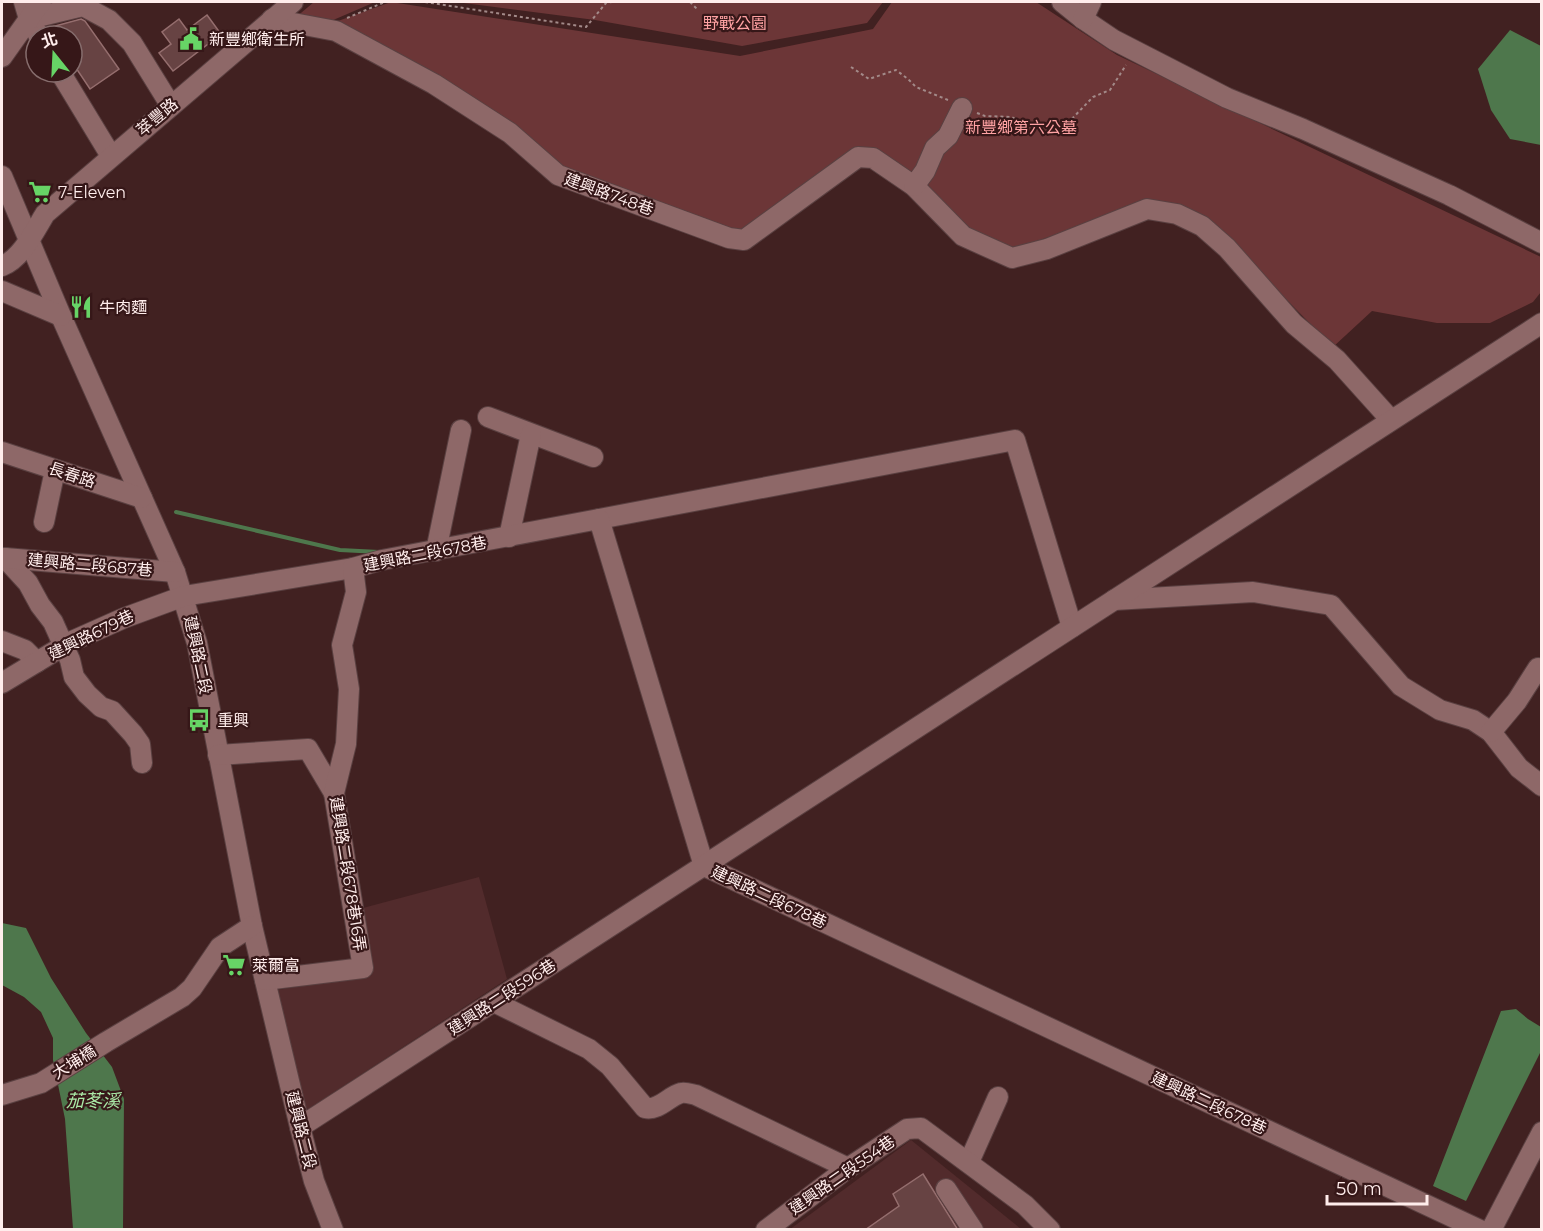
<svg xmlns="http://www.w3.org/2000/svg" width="1543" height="1231" viewBox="0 0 1543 1231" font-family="Montserrat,'Noto Sans TC',sans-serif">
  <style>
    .built { fill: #522b2c }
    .green { fill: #6c3637 }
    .water { fill: #4e774c }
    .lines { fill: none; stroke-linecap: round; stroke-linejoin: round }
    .stream { stroke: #4e774c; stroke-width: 4 }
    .building { fill: #674343; stroke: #956e6e; stroke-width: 1.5 }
    .minor-casing { stroke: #5a4041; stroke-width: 22 }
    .path { stroke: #a38a89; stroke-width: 2; stroke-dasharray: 3 3; stroke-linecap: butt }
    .minor { stroke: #8e6868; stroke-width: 20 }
    .labels { text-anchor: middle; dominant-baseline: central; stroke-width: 4.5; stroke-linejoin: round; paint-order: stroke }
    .park-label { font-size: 16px; fill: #ffa2a3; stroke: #361718 }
    .poi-label { font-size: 16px; fill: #ffedec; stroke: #361718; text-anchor: start }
    .street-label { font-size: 16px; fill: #ffedec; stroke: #361718 }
    .water-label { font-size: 18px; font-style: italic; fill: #aae9a7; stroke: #361718 }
  </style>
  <rect width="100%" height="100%" fill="#412121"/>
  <g class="built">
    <path d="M 479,877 L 507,979 L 305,1111 L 277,990 L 372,975 L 363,908 Z"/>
    <path d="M 911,1140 L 1021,1229 L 789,1230 Z"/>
  </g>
  <g class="green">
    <path d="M 314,2 L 375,2 L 324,24 L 295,18 Z"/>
    <path d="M 391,2 L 740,56 L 873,29 L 892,2 L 1036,2 L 1117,55 L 1541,257 L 1541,292 L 1533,302 L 1490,323 L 1437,323 L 1372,311 L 1333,347 L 1228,240 L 1145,203 L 1009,251 L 964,225 L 877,149 L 856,148 L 738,232 L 565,170 L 519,128 L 338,21 Z"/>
    <path d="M 456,2 L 883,2 L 867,23 L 742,46 L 595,20 Z"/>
  </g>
  <g class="water">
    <path d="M 1510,30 L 1541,46 L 1541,145 L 1510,139 L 1491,110 L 1478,69 Z"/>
    <path d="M 2,923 L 26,928 L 51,978 L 86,1033 L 112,1067 L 124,1099 L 123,1229 L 73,1229 L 65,1119 L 53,1060 L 53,1038 L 41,1012 L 24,997 L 2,985 Z"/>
    <path d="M 1516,1009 L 1528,1019 L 1541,1027 L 1541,1051 L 1466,1201 L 1433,1186 L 1501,1011 Z"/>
  </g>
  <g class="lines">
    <path class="stream" d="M 176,512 L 340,550 L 379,552"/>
  </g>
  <g class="building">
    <path d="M 207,15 L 221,34 L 173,71 L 159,53 L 171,44 L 162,32 L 179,19 L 187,30 Z"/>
    <path d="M 81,19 L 85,21 L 119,69 L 90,89 L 72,62 L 72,36 L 54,36 L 48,28 Z"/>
    <path d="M 923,1174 L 958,1230 L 865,1230 L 899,1206 L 893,1194 Z"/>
  </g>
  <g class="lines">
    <g class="minor-casing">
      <g id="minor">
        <path d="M 24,2 L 29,19 L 39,36"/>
        <path d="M 1062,2 L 1083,19 L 1114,40 L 1227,98 L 1303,129 L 1449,195 L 1542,243"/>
        <path d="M 29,19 L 83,6 L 109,20 L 132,43 L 171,106"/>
        <path d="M 272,19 L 336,31 L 434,84 L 510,133 L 558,175 L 729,238 L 744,240 L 858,157 L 873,158 L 914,186 L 963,236 L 1012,258 L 1047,249 L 1147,209 L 1177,214 L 1202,226 L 1227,248 L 1294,324 L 1337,360 L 1391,420"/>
        <path d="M 1083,19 L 1091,2"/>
        <path d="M 2,57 L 41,2"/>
        <path d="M 60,72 L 111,156"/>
        <path d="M 2,176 L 61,316 L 175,572 L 197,643 L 252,926 L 300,1127 L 314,1181 L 333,1230"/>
        <path d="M 914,186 L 925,171 L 935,148 L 948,136 L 962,108"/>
        <path d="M 2,266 C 21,259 34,232 45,214 L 293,2"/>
        <path d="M 2,291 L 61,316"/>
        <path d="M 488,417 L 593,457"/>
        <path d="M 2,452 L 142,498"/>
        <path d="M 599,519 L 1015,440 L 1072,627"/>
        <path d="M 44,522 L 55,470"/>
        <path d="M 509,537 L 531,434"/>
        <path d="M 436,551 L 461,430"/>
        <path d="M 5,558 L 28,583 L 40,605 L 53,622 L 70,660 L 74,677 L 87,694 L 101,707 L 112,711 L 133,734 L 140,744 L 142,763"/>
        <path d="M 5,558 L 175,572"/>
        <path d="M 1114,600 L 1253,592 L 1331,605 L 1401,686 L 1440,710 L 1473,720 L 1491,732 L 1519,768 L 1542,786"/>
        <path d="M 2,641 L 25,650 L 37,662"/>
        <path d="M 2,683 L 70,642 L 124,618 L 184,596 L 353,568 L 382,560 L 599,519 L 704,866 L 1480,1230"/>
        <path d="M 1491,732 L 1517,701 L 1538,668"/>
        <path d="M 218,755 L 308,749 L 334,793"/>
        <path d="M 265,980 L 363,968 L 334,793 L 346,744 L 349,689 L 342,645 L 356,592 L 353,568"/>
        <path d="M 494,1002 L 589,1049 L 610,1066 L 645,1108 C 659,1111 669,1096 681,1093 C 686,1092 691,1094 696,1095 L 848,1168"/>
        <path d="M 2,1095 L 41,1083 L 106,1042 L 182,997 L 192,988 L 220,947 L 252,926"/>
        <path d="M 300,1127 L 1542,323"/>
        <path d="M 969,1162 L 998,1097"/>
        <path d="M 946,1189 L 973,1230"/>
        <path d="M 766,1230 L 848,1168 L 907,1129 L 921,1128 L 1025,1205 L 1050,1230"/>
        <path d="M 1491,1230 L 1542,1132"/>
      </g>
    </g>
    <g class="path">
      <path d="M 425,2 L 586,27 L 606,3 L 612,2"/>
      <path d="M 690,2 L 697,9"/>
      <path d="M 347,18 L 385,2"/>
      <path d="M 851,67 L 869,79 L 896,70 L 908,79 L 916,87 L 948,100"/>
      <path d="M 977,113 L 985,116 L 1011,117 L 1044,130 L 1063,128 L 1093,97 L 1110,90 L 1126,65"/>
    </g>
    <use href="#minor" class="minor"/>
  </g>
  <defs>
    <g id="civic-bare" transform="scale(1.8)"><path d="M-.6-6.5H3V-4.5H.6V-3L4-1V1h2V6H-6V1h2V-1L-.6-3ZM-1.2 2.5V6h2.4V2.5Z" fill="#67d466" stroke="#361718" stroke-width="2.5" paint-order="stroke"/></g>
    <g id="supermarket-bare" transform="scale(1.8)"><path d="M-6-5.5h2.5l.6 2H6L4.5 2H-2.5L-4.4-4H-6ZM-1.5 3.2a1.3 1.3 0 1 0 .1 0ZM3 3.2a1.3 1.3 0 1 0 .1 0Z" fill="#67d466" stroke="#361718" stroke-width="2.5" paint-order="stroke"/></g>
    <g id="restaurant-bare" transform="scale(1.8)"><path d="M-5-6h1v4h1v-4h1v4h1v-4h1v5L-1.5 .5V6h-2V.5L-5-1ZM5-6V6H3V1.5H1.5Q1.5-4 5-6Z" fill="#67d466" stroke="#361718" stroke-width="2.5" paint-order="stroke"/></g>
    <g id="bus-bare" transform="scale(1.8)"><path d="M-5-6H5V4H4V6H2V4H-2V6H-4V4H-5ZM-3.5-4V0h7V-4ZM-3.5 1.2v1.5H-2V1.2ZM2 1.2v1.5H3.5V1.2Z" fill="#67d466" stroke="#361718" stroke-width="2.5" paint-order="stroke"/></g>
  </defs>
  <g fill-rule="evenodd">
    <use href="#civic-bare" x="191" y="39"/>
    <use href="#supermarket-bare" x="40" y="192"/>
    <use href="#restaurant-bare" x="81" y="307"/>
    <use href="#bus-bare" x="199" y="720"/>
    <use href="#supermarket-bare" x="234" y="965"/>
  </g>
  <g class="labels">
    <g class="park-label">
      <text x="735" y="23">野戰公園</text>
      <text x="1021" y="127">新豐鄉第六公墓</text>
    </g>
    <g class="poi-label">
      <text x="209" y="39">新豐鄉衛生所</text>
      <text x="58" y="192">7-Eleven</text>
      <text x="99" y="307">牛肉麵</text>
      <text x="217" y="720">重興</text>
      <text x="252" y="965">萊爾富</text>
    </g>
    <g class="street-label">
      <text transform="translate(157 117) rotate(-40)">萃豐路</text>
      <text transform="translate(609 194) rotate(20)">建興路748巷</text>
      <text transform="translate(72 475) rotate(18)">長春路</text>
      <text transform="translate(425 554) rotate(-11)">建興路二段678巷</text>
      <text transform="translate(90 565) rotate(5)">建興路二段687巷</text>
      <text transform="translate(91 635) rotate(-26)">建興路679巷</text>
      <text transform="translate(198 655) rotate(78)">建興路二段</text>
      <text transform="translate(348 874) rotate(81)">建興路二段678巷16弄</text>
      <text transform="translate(769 897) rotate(25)">建興路二段678巷</text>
      <text transform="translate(502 997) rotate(-33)">建興路二段596巷</text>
      <text transform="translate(74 1062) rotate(-32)">大埔橋</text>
      <text transform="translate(1209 1103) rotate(25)">建興路二段678巷</text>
      <text transform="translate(301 1130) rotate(76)">建興路二段</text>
      <text transform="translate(842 1175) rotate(-35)">建興路二段554巷</text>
    </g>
    <g class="water-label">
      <text x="93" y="1101">茄苳溪</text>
    </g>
  </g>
  <rect width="1543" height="1231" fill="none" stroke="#ffedec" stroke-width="6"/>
  <g transform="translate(54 54) rotate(342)"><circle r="28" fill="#361718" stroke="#866d6d" stroke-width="1.5"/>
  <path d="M0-4.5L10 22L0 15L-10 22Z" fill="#67d466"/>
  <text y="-9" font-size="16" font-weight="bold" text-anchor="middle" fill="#ffedec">北</text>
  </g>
  <path d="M1327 1195v9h100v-9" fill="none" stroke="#ffedec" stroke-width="3"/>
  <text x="1336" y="1195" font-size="18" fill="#ffedec" stroke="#361718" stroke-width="4.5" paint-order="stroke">50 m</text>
</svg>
